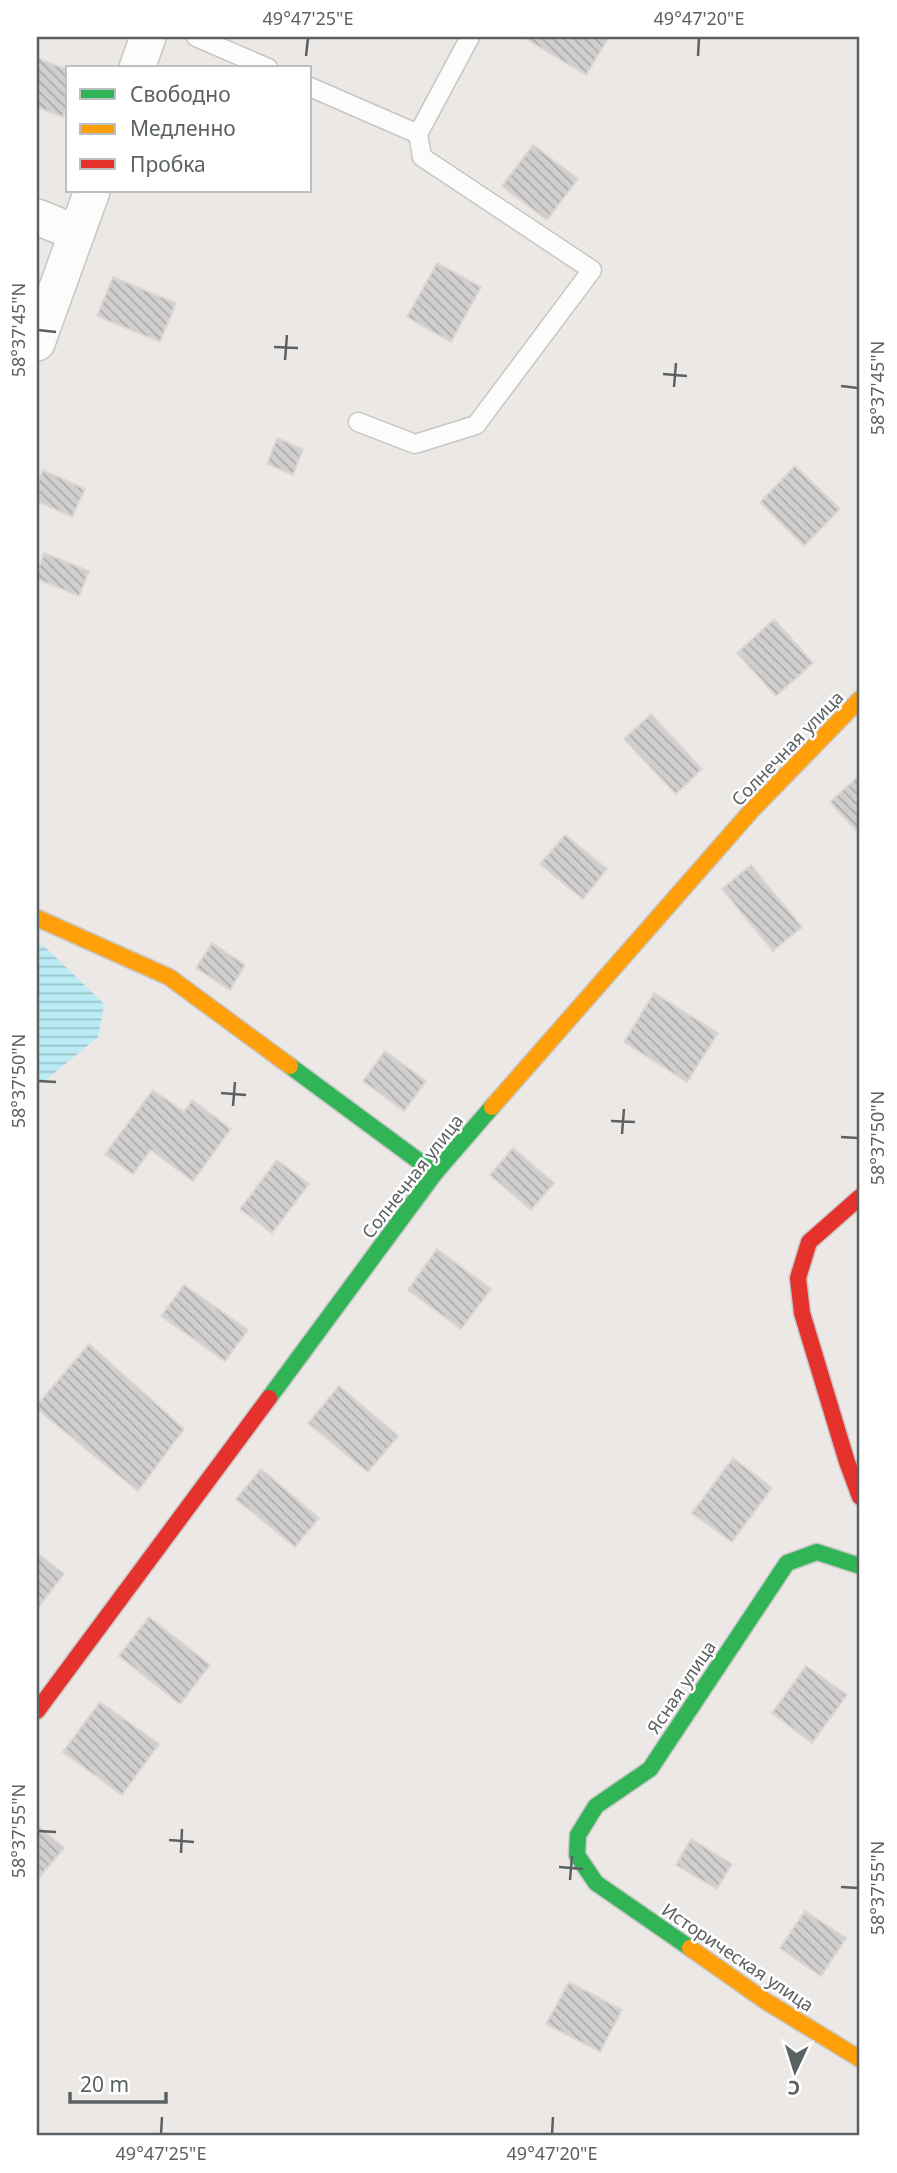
<svg xmlns="http://www.w3.org/2000/svg" width="897" height="2173" viewBox="0 0 897 2173" font-family="'Noto Sans',sans-serif">
  <style>
    .water { fill: url(#water-rules) }
    .building { fill: url(#building-back-hatch); stroke: #dad7d4; stroke-width: 2 }
    .lines { fill: none; stroke-linecap: round; stroke-linejoin: round }
    .lane-casing { stroke: #c7c6c6; stroke-width: 21 }
    .street-casing { stroke: #c7c6c6; stroke-width: 38 }
    .fast-casing { stroke: #c7c6c6; stroke-width: 19 }
    .slow-casing { stroke: #c7c6c6; stroke-width: 19 }
    .jam-casing { stroke: #c7c6c6; stroke-width: 19 }
    .lane { stroke: #fcfcfb; stroke-width: 18 }
    .street { stroke: #fcfcfb; stroke-width: 35 }
    .fast { stroke: #30b455; stroke-width: 16 }
    .slow { stroke: #ff9f0a; stroke-width: 16 }
    .jam { stroke: #e5322d; stroke-width: 16 }
    .ticks { fill: none; stroke: #5b6163; stroke-width: 2.5 }
    .labels { text-anchor: middle; dominant-baseline: central; stroke-width: 5; stroke-linejoin: round; paint-order: stroke }
    .street-label { font-size: 18px; fill: #5b6163; stroke: #fff }
    .neatline { fill: none; stroke: #5b6163; stroke-width: 2.5 }
    .ticks-label { font-size: 18px; text-anchor: middle; fill: #5b6163 }
  </style>
  <defs>
    <pattern id="water-rules" width="6" height="5" patternUnits="userSpaceOnUse" patternTransform="scale(1.75)"><rect width="6" height="5" fill="#bbebf4"/><path d="M0 2.5h6" fill="none" stroke="#9bc2c9"/></pattern>
    <pattern id="building-back-hatch" width="6" height="6" patternUnits="userSpaceOnUse" patternTransform="scale(1.75)"><rect width="6" height="6" fill="#d1cfce"/><path d="M-1 5l2 2M0 0l6 6M5-1l2 2" fill="none" stroke="#adabab"/></pattern>
  </defs>
  <rect width="100%" height="100%" fill="#ebe8e5"/>
  <path class="water" d="M 37,944 L 45,947 L 104,1004 L 98,1037 L 43,1082 L 37,1080 Z"/>
  <g class="building">
    <path d="M 523,37 L 609,37 L 586,75 Z"/>
    <path d="M 37,58 L 68,70 L 68,103 L 63,117 L 37,107 Z"/>
    <path d="M 533,145 L 578,179 L 547,220 L 502,186 Z"/>
    <path d="M 437,263 L 481,287 L 451,342 L 407,317 Z"/>
    <path d="M 113,277 L 176,303 L 160,342 L 97,316 Z"/>
    <path d="M 277,438 L 303,449 L 293,475 L 267,464 Z"/>
    <path d="M 795,466 L 840,509 L 804,546 L 760,502 Z"/>
    <path d="M 43,470 L 85,489 L 72,517 L 37,501 L 37,484 Z"/>
    <path d="M 44,553 L 89,571 L 79,596 L 37,579 L 37,564 L 40,565 Z"/>
    <path d="M 774,619 L 813,663 L 776,696 L 737,653 Z"/>
    <path d="M 651,714 L 702,769 L 676,794 L 624,739 Z"/>
    <path d="M 860,775 L 860,835 L 830,802 Z"/>
    <path d="M 565,835 L 607,869 L 583,899 L 540,864 Z"/>
    <path d="M 751,865 L 802,927 L 773,951 L 722,889 Z"/>
    <path d="M 212,943 L 245,965 L 230,990 L 196,968 Z"/>
    <path d="M 654,993 L 718,1033 L 687,1082 L 624,1042 Z"/>
    <path d="M 385,1051 L 426,1081 L 404,1111 L 363,1081 Z"/>
    <path d="M 153,1090 L 184,1112 L 192,1100 L 231,1129 L 193,1181 L 151,1150 L 133,1174 L 105,1154 Z"/>
    <path d="M 513,1148 L 554,1183 L 531,1210 L 490,1175 Z"/>
    <path d="M 277,1160 L 309,1184 L 272,1233 L 240,1209 Z"/>
    <path d="M 437,1249 L 491,1289 L 461,1329 L 408,1290 Z"/>
    <path d="M 184,1285 L 248,1330 L 225,1361 L 161,1316 Z"/>
    <path d="M 89,1344 L 184,1429 L 138,1491 L 37,1409 L 37,1405 Z"/>
    <path d="M 339,1386 L 398,1436 L 368,1472 L 308,1423 Z"/>
    <path d="M 733,1458 L 772,1488 L 732,1542 L 692,1513 Z"/>
    <path d="M 261,1469 L 319,1518 L 295,1547 L 236,1499 Z"/>
    <path d="M 37,1553 L 64,1574 L 37,1609 Z"/>
    <path d="M 149,1617 L 210,1665 L 180,1704 L 119,1656 Z"/>
    <path d="M 806,1666 L 847,1695 L 812,1743 L 772,1713 Z"/>
    <path d="M 100,1702 L 159,1744 L 122,1795 L 63,1752 Z"/>
    <path d="M 37,1825 L 64,1848 L 37,1880 Z"/>
    <path d="M 691,1839 L 732,1864 L 717,1889 L 676,1865 Z"/>
    <path d="M 805,1911 L 846,1938 L 821,1976 L 780,1948 Z"/>
    <path d="M 569,1982 L 622,2010 L 600,2052 L 546,2024 Z"/>
  </g>
  <g class="lines">
    <g class="lane-casing">
      <g id="lane">
        <path d="M 196,37 L 268,68"/>
        <path d="M 310,87 L 418,134 L 470,37"/>
        <path d="M 358,422 L 415,444 L 476,425 L 592,270 L 422,157 L 418,134"/>
      </g>
    </g>
    <g class="street-casing">
      <g id="street">
        <path d="M 137,68 L 148,37"/>
        <path d="M 37,217 L 77,233"/>
        <path d="M 37,343 L 92,191"/>
      </g>
    </g>
    <g class="fast-casing">
      <g id="fast">
        <path d="M 290,1066 L 435,1173"/>
        <path d="M 269,1398 L 435,1173 L 492,1107"/>
        <path d="M 690,1948 L 596,1883 L 577,1855 L 578,1835 L 596,1806 L 650,1769 L 787,1563 L 817,1552 L 860,1566"/>
      </g>
    </g>
    <g class="slow-casing">
      <g id="slow">
        <path d="M 37,918 L 169,977 L 290,1066"/>
        <path d="M 492,1107 L 752,810 L 860,699"/>
        <path d="M 690,1948 L 764,2000 L 860,2059"/>
      </g>
    </g>
    <g class="jam-casing">
      <g id="jam">
        <path d="M 860,1197 L 809,1242 L 798,1278 L 802,1313 L 847,1462 L 860,1497"/>
        <path d="M 37,1711 L 269,1398"/>
      </g>
    </g>
    <use href="#lane" class="lane"/>
    <use href="#street" class="street"/>
    <use href="#fast" class="fast"/>
    <use href="#slow" class="slow"/>
    <use href="#jam" class="jam"/>
  </g>
  <path class="ticks" d="M 306,56 L 308,38M 698,56 L 699,38M 38,330 L 56,332M 274,347 L 298,348M 285,360 L 287,335M 663,374 L 687,376M 841,386 L 858,388M 674,387 L 676,363M 38,1081 L 56,1082M 221,1093 L 246,1095M 233,1106 L 235,1082M 611,1121 L 635,1122M 622,1134 L 624,1109M 841,1137 L 858,1138M 38,1831 L 56,1832M 169,1840 L 194,1842M 181,1853 L 182,1829M 559,1867 L 583,1869M 570,1880 L 572,1856M 841,1887 L 858,1888M 161,2134 L 162,2117M 552,2134 L 553,2117"/>
  <g class="labels">
    <g class="street-label">
      <text transform="translate(787 748) rotate(-46)">Солнечная улица</text>
      <text transform="translate(412 1176) rotate(-52)">Солнечная улица</text>
      <text transform="translate(681 1687) rotate(-56)">Ясная улица</text>
      <text transform="translate(738 1957) rotate(34)">Историческая улица</text>
    </g>
  </g>
  <rect width="897" height="2173" fill="none" stroke="#ffffff" stroke-width="77"/>
  <rect x="66" y="66" width="245" height="126" fill="#ffffff" stroke="#bdc0c1" stroke-width="2"/>
  <rect x="80" y="89" width="35" height="10" fill="#30b455" stroke="#bdc0c1" stroke-width="2"/>
  <text x="130" y="102" font-size="21" fill="#5b6163">Свободно</text>
  <rect x="80" y="124" width="35" height="10" fill="#ff9f0a" stroke="#bdc0c1" stroke-width="2"/>
  <text x="130" y="136" font-size="21" fill="#5b6163">Медленно</text>
  <rect x="80" y="159" width="35" height="10" fill="#e5322d" stroke="#bdc0c1" stroke-width="2"/>
  <text x="130" y="172" font-size="21" fill="#5b6163">Пробка</text>
  <g transform="translate(795 2071) rotate(184)" stroke="#ffffff" stroke-width="5" paint-order="stroke">
  <path d="M0-5L12 26L0 18L-12 26Z" fill="#5b6163"/>
  <text y="-10" font-size="19" font-weight="bold" text-anchor="middle" fill="#5b6163">С</text>
  </g>
  <path d="M70 2092v10h96v-10" fill="none" stroke="#5b6163" stroke-width="3.5"/>
  <text x="80" y="2092" font-size="21" fill="#5b6163" stroke="#ffffff" stroke-width="5" paint-order="stroke">20 m</text>
  <rect x="38" y="38" width="820" height="2096" class="neatline"/>
  <g class="ticks-label">
    <text x="308" y="25">49°47'25"E</text>
    <text x="699" y="25">49°47'20"E</text>
    <text transform="translate(19 330) rotate(-90)" y="6">58°37'45"N</text>
    <text transform="translate(878 388) rotate(-90)" y="6">58°37'45"N</text>
    <text transform="translate(19 1081) rotate(-90)" y="6">58°37'50"N</text>
    <text transform="translate(878 1138) rotate(-90)" y="6">58°37'50"N</text>
    <text transform="translate(19 1831) rotate(-90)" y="6">58°37'55"N</text>
    <text transform="translate(878 1888) rotate(-90)" y="6">58°37'55"N</text>
    <text x="161" y="2160">49°47'25"E</text>
    <text x="552" y="2160">49°47'20"E</text>
  </g>
</svg>
